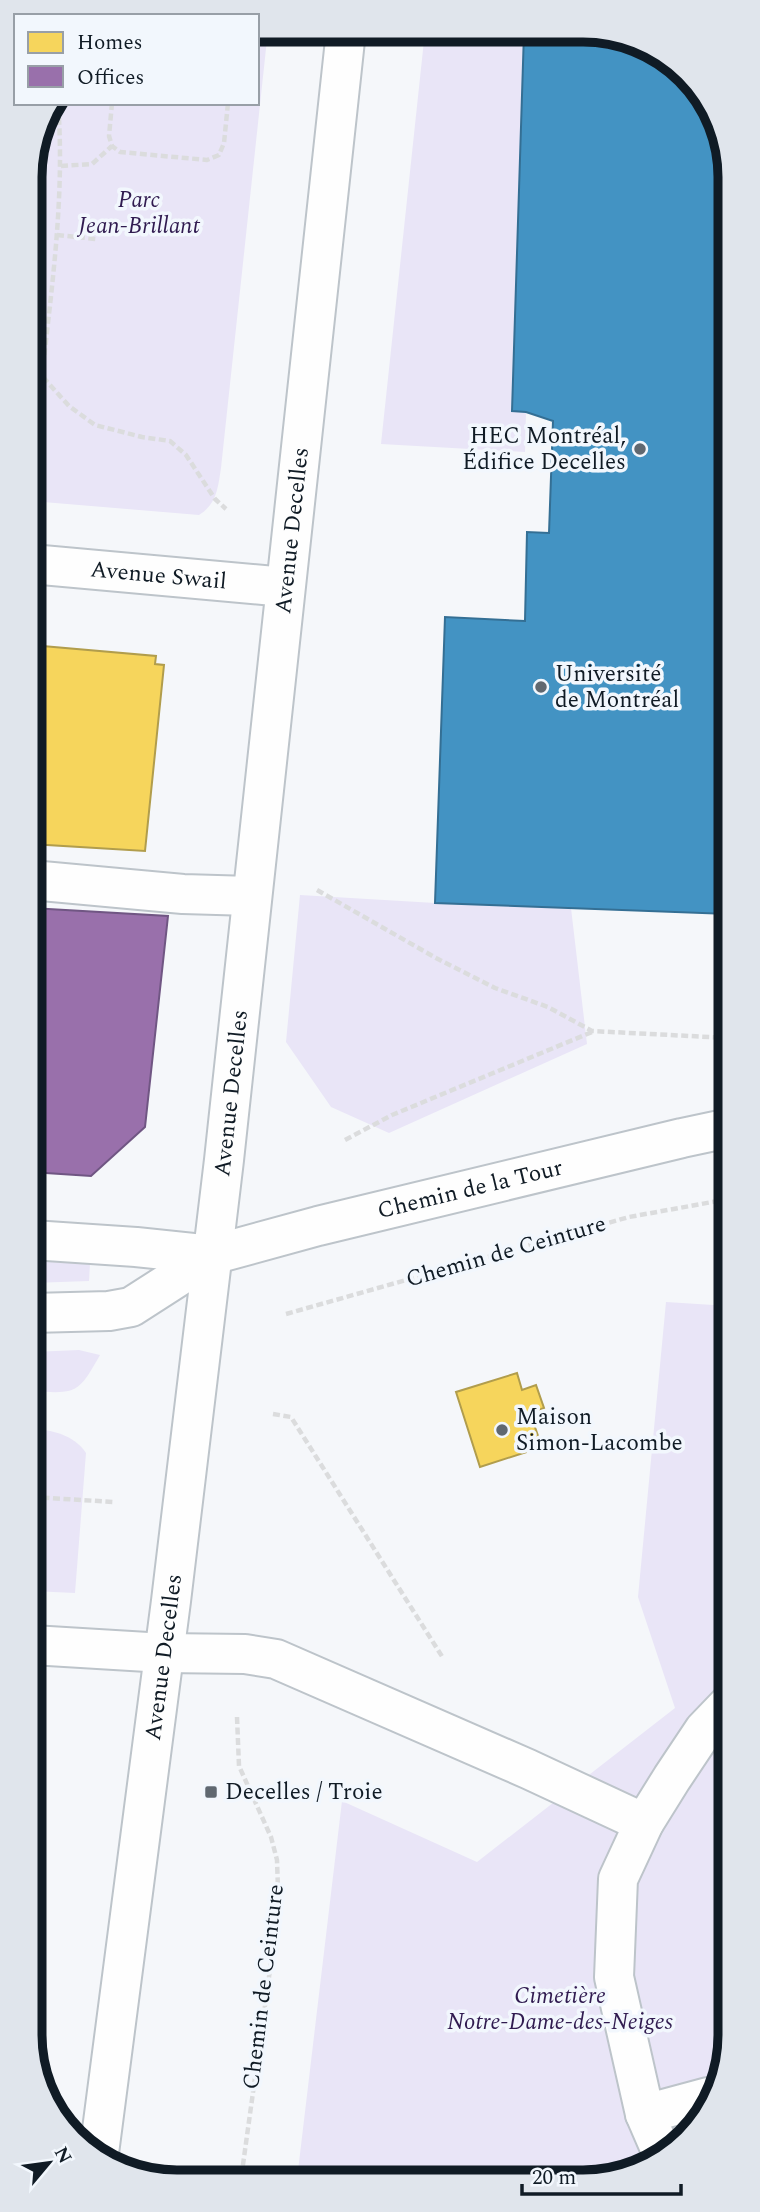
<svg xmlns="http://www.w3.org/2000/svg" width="760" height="2212" viewBox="0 0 760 2212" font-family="Spectral,serif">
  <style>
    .green { fill: #e9e5f7 }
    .homes { fill: #f6d55c; stroke: #b19d4c; stroke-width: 2 }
    .offices { fill: #9970ab; stroke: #705683; stroke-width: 2 }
    .schools { fill: #4393c3; stroke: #346f94; stroke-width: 2 }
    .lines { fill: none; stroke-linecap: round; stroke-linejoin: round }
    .minor-casing { stroke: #bdc4ca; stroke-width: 42 }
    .path { stroke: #dbdcdd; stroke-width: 4.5; stroke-dasharray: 7 3.5; stroke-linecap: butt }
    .minor { stroke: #fefefe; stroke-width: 38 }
    .poi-dot { fill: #606870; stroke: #f2f7fd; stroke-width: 2.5 }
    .labels { text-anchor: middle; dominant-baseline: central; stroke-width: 7; stroke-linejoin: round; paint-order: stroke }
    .park-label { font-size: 23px; font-style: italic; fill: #301b50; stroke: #f2f7fd }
    .poi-label { font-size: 23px; fill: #101b25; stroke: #f2f7fd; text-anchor: start }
    .street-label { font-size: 23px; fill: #101b25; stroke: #f2f7fd }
    .rim { fill: none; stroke: #101b25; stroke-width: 9 }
  </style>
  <rect width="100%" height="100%" fill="#f5f7fa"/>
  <g class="green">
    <path d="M 257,30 L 268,30 L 221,468 C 218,487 217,504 199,515 L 31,501 L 30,167 L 45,112 L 52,103 L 257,103 Z"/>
    <path d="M 425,31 L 524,32 L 512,410 L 526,412 L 525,452 L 381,444 Z"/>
    <path d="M 300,895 L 435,903 L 571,908 L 587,1044 L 389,1133 L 331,1107 L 286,1042 Z"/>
    <path d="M 32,1261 L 90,1264 L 89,1281 L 32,1283 Z"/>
    <path d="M 666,1302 L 729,1306 L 730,2044 L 694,2132 L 612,2179 L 297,2179 L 342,1801 L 477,1862 L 675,1708 L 638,1597 Z"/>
    <path d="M 79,1350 L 100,1355 C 78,1394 76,1394 32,1391 L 32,1352 Z"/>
    <path d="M 32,1428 C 53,1431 73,1434 86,1453 L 75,1593 L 32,1591 Z"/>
  </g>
  <g class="homes">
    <path d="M 31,645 L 156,656 L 155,664 L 164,665 L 145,851 L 31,844 Z"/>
    <path d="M 517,1373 L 522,1390 L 536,1385 L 544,1408 L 530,1413 L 542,1447 L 480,1467 L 456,1392 Z"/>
    <path d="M 32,1746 L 42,1746 L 32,1896 Z"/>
  </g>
  <path class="offices" d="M 31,908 L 168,916 L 145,1127 L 91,1176 L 31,1172 Z"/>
  <path class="schools" d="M 524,32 L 612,33 L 687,73 L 727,148 L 728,914 L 435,903 L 445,617 L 525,621 L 527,532 L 549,533 L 553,421 L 526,412 L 512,411 Z"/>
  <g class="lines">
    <g class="minor-casing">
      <g id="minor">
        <path id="s1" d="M 31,564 L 285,587"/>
        <path d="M 31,880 L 183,894 L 251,896"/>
        <path d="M 32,1240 L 136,1247 L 212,1255"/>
        <path id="s2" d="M 32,1313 L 109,1311 L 131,1307 L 212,1255 L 318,1226 L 682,1138 L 729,1128"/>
        <path d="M 32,1645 L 164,1653 L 245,1654 L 276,1659 L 528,1769 L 644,1823"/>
        <path d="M 645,2114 L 708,2097"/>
        <path d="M 661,2151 L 645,2114 L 614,1977 L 618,1879 L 644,1823 L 672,1778 L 704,1730 L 729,1704"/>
        <path id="s3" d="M 99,2153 L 171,1601 L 224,1160 L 346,31"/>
      </g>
    </g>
    <g class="path">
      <path d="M 112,103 L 109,136 L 112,146 L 120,152 L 207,160 L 219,155 L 224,143 L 228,103"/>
      <path d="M 61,166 L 92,164 L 112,146"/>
      <path d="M 57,235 L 96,239"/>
      <path d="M 42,376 C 52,285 65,195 58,103"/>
      <path d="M 30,428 L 38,430"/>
      <path d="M 31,500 L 42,376 L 69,406 L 95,425 L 142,437 L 170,441 L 186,455 L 215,499 L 226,509"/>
      <path d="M 317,890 L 436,958 L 495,988 L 548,1007 L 592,1031 L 729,1038"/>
      <path d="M 345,1140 L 392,1115 L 592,1032"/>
      <path d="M 286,1314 L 629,1217 L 729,1199"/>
      <path d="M 273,1414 L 291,1417 L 443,1658"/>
      <path d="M 32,1497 L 114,1502"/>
      <path d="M 237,1717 L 239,1766 L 271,1837 L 277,1860 L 278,1890 L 273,1948 L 241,2179"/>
    </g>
    <use href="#minor" class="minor"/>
  </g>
  <g class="poi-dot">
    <circle cx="640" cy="449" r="7"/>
    <circle cx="541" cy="687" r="7"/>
    <circle cx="502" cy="1430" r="7"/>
    <rect x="204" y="1785" width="14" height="14" rx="3.5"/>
  </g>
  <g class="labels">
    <g class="park-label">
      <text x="139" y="200">Parc<tspan x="139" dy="26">Jean-Brillant</tspan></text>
      <text x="560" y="1996">Cimetière<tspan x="560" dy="26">Notre-Dame-des-Neiges</tspan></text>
    </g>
    <g class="poi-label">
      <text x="626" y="436" text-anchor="end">HEC Montréal,<tspan x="626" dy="26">Édifice Decelles</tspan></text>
      <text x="555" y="674">Université<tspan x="555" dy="26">de Montréal</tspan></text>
      <text x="516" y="1417">Maison<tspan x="516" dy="26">Simon-Lacombe</tspan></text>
      <text x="225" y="1792">Decelles / Troie</text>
    </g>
    <g class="street-label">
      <text stroke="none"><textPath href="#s3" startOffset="1634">Avenue Decelles</textPath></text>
      <text stroke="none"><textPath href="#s1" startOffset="128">Avenue Swail</textPath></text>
      <text stroke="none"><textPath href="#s3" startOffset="1068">Avenue Decelles</textPath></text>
      <text stroke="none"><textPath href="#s2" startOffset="462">Chemin de la Tour</textPath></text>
      <text transform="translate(506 1252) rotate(-16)">Chemin de Ceinture</text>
      <text stroke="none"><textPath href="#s3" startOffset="500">Avenue Decelles</textPath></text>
      <text transform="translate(264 1987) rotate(-83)">Chemin de Ceinture</text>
    </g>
  </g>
  <path d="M0 0H760V2212H0ZM177 42H583A135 135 0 0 1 718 177V2035A135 135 0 0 1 583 2170H177A135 135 0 0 1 42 2035V177A135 135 0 0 1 177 42Z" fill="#e0e5ec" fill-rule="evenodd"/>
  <path class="rim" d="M177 42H583A135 135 0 0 1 718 177V2035A135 135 0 0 1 583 2170H177A135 135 0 0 1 42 2035V177A135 135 0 0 1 177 42Z"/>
  <rect x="14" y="14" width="245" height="91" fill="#f2f7fd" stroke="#989fa7" stroke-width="2"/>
  <rect x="28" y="32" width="35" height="21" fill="#f6d55c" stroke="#989fa7" stroke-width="2"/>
  <text x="77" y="49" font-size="21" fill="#101b25">Homes</text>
  <rect x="28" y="66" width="35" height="21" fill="#9970ab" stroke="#989fa7" stroke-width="2"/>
  <text x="77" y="84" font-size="21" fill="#101b25">Offices</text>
  <g transform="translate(49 2163) rotate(61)" stroke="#f2f7fd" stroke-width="5" paint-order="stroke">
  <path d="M0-5L12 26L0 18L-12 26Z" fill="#101b25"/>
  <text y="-10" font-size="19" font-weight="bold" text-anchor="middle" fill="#101b25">N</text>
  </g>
  <path d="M522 2184v10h159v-10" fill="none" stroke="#101b25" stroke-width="3.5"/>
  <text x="532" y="2184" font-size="21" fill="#101b25" stroke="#f2f7fd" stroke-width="5" paint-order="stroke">20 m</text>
</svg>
